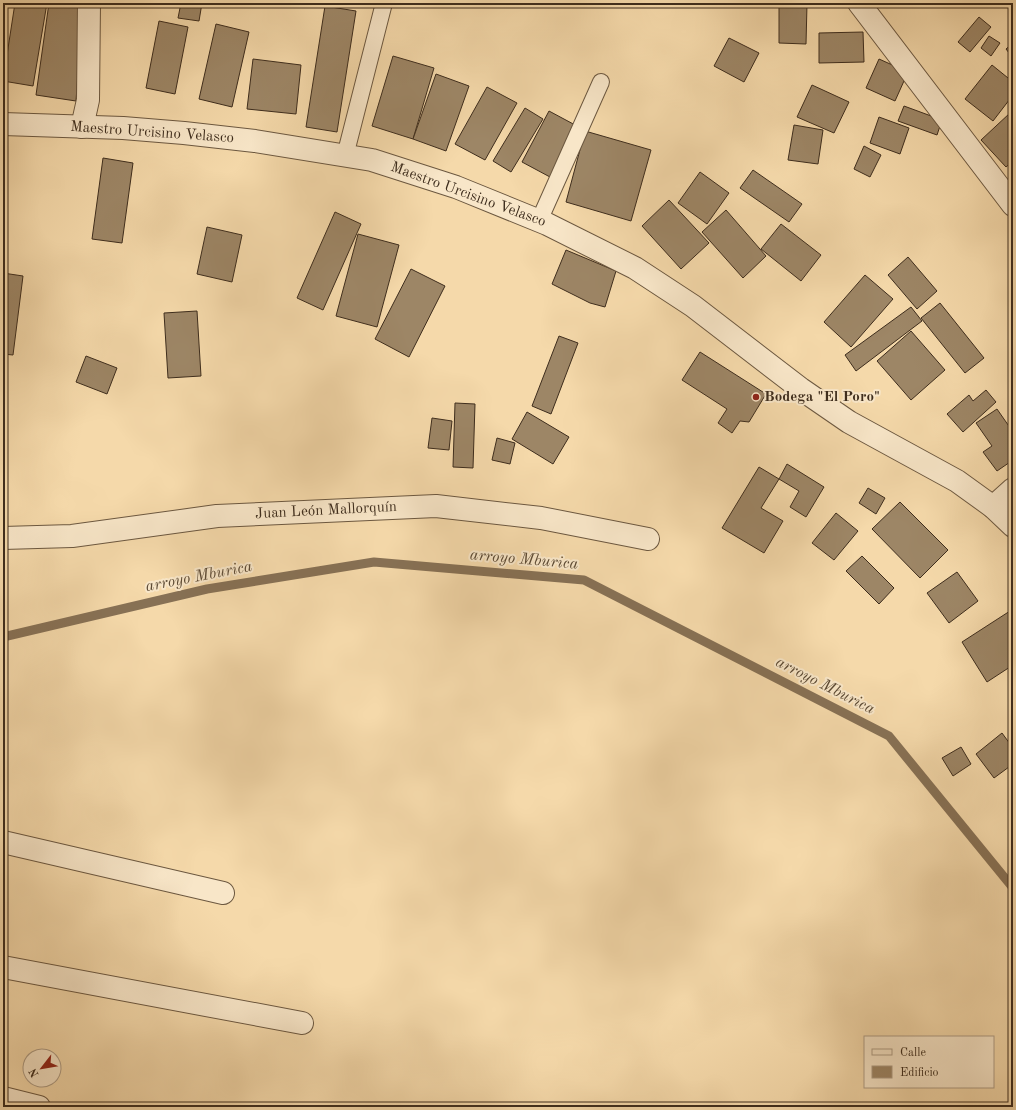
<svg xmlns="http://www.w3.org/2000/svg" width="1016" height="1110" viewBox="0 0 1016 1110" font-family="'Old Standard TT',serif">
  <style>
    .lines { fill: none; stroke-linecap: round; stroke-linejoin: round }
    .stream { stroke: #877155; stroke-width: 9 }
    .building { fill: #9d8666; stroke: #3e2d1d }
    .service-casing { stroke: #6c5840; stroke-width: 18 }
    .minor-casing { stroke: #6c5840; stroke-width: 24 }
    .tertiary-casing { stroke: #6c5840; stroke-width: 24 }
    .service { stroke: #f8e6c8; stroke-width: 16 }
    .minor { stroke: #f8e6c8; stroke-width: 22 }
    .tertiary { stroke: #f8e6c8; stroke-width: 22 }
    .poi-dot { fill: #8f2418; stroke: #f8e6c8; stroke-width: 1.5 }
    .labels { text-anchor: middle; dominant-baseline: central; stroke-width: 4; stroke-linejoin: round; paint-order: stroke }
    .street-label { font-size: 15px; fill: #3e2d1d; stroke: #f8e6c8 }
    .poi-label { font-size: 15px; font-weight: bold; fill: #3e2d1d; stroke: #f8e6c8; text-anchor: start }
    .water-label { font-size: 16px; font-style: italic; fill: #5c4a34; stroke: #f8e6c8 }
  </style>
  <rect width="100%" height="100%" fill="#f5d9aa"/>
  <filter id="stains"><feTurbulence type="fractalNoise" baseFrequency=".005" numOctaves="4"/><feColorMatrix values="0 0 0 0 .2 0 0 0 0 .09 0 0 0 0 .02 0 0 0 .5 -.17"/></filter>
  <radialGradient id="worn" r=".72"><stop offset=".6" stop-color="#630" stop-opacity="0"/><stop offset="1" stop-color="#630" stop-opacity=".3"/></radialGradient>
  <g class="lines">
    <path class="stream" d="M 3,637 L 207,589 L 374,562 L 584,580 L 889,736 L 1013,888"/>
  </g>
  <g class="building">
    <path d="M 15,3 L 47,3 L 33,86 L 3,81 Z"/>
    <path d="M 49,3 L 83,3 L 76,101 L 36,95 Z"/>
    <path d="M 181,3 L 202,3 L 199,21 L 178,18 Z"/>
    <path d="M 779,4 L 807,4 L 806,44 L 779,43 Z"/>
    <path d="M 325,6 L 356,11 L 337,132 L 306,127 Z"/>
    <path d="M 979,17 L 991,27 L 970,52 L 958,42 Z"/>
    <path d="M 159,21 L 188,27 L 175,94 L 146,88 Z"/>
    <path d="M 216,24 L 249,32 L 232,107 L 199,99 Z"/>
    <path d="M 863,32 L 864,62 L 819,63 L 819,33 Z"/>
    <path d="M 989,36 L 1000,43 L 991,56 L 981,48 Z"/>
    <path d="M 729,38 L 759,53 L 744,82 L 714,66 Z"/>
    <path d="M 1013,43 L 1013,58 L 1006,49 Z"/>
    <path d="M 393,56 L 434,68 L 413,139 L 372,126 Z"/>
    <path d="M 253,59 L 301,65 L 296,114 L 247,109 Z"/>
    <path d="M 879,59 L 908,72 L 895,101 L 866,88 Z"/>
    <path d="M 992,65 L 1013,82 L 1013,95 L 993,121 L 965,99 Z"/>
    <path d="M 436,74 L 469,86 L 446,151 L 413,139 Z"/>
    <path d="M 812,85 L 849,102 L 834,133 L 797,117 Z"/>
    <path d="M 487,87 L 517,103 L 485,160 L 455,144 Z"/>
    <path d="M 904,106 L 942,120 L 937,135 L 898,121 Z"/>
    <path d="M 525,108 L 543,119 L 511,172 L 493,161 Z"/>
    <path d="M 549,111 L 577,126 L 550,177 L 522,162 Z"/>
    <path d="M 1010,113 L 1013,117 L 1013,161 L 1006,167 L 981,140 Z"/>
    <path d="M 879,117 L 909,128 L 900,154 L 870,143 Z"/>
    <path d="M 794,125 L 823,130 L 818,164 L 788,160 Z"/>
    <path d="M 585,131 L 651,150 L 631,221 L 566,202 Z"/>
    <path d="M 864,146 L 881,155 L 870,177 L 854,169 Z"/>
    <path d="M 103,158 L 133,163 L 122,243 L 92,239 Z"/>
    <path d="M 753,170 L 802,204 L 789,222 L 740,188 Z"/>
    <path d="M 700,172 L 729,193 L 707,224 L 678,203 Z"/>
    <path d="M 669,200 L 709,243 L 681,269 L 642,226 Z"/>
    <path d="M 726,210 L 766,256 L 743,278 L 702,232 Z"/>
    <path d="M 335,212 L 361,224 L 323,310 L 297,298 Z"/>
    <path d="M 781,224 L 821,255 L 801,281 L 761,249 Z"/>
    <path d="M 207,227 L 242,235 L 232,282 L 197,274 Z"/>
    <path d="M 358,234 L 399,245 L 377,327 L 336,316 Z"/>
    <path d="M 566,250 L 616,271 L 605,307 L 590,303 L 552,284 Z"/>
    <path d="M 908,257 L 937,291 L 917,309 L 888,275 Z"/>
    <path d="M 411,269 L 445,286 L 409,357 L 375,339 Z"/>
    <path d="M 3,273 L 23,276 L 13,355 L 3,354 Z"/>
    <path d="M 865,275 L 893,299 L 851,347 L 824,322 Z"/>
    <path d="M 940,303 L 984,358 L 965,373 L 921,318 Z"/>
    <path d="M 911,307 L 922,321 L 856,371 L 845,355 Z"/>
    <path d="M 197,311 L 201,376 L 168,378 L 164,313 Z"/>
    <path d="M 911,331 L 945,370 L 911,400 L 877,361 Z"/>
    <path d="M 559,336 L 578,343 L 551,414 L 532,406 Z"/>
    <path d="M 700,352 L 766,394 L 749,422 L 740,421 L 732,433 L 718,423 L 727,409 L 682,380 Z"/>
    <path d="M 86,356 L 117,368 L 107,394 L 76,382 Z"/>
    <path d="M 986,390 L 996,402 L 963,432 L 947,414 L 969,395 L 973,401 Z"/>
    <path d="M 455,403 L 475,404 L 473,468 L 453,467 Z"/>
    <path d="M 997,409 L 1013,432 L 1013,460 L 997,471 L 983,452 L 992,446 L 976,423 Z"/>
    <path d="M 527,412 L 569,437 L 553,464 L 512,439 Z"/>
    <path d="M 432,418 L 452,421 L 449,450 L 428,448 Z"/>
    <path d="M 497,438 L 515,443 L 510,464 L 492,460 Z"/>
    <path d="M 787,464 L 824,487 L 806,517 L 790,507 L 799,491 L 779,479 Z"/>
    <path d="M 759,467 L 779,479 L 761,508 L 783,521 L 764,553 L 722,528 Z"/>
    <path d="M 868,488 L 885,498 L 876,514 L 859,503 Z"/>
    <path d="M 900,502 L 948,550 L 920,578 L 872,529 Z"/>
    <path d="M 836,513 L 858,531 L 834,560 L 812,543 Z"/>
    <path d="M 862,556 L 894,588 L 879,604 L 846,571 Z"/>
    <path d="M 957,572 L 978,601 L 949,623 L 927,593 Z"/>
    <path d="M 1010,611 L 1013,616 L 1013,665 L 987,682 L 962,642 Z"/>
    <path d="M 1002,733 L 1013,748 L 1013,764 L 994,778 L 976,754 Z"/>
    <path d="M 961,747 L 971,764 L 953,776 L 942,758 Z"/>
  </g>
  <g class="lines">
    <g class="service-casing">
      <g id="service">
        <path d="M 345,156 L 384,3"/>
        <path d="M 539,221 L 601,82"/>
      </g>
    </g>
    <g class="minor-casing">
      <g id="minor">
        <path d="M 859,3 L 1013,205"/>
        <path d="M 82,127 L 88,100 L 89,3"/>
        <path d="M 993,507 L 1013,489"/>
        <path d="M 3,538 L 72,536 L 217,516 L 436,506 L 541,518 L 648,539"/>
        <path d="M 3,842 L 223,893"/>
        <path d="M 3,967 L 302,1023"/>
        <path d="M 3,1098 L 39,1107"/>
      </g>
    </g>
    <g class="tertiary-casing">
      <path id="tertiary" d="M 3,124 L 123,128 L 184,133 L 255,141 L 372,160 L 456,187 L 547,224 L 635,268 L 693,306 L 801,389 L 849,422 L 957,481 L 993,507 L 1013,526"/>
    </g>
    <use href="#service" class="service"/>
    <use href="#minor" class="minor"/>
    <use href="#tertiary" class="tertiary"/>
  </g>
  <circle class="poi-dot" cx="756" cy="397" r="4"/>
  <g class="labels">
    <g class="street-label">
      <text transform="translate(152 133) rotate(4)">Maestro Urcisino Velasco</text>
      <text transform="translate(468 195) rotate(20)">Maestro Urcisino Velasco</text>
      <text transform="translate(326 511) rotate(-3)">Juan León Mallorquín</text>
    </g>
    <g class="poi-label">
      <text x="764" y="397">Bodega "El Poro"</text>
    </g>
    <g class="water-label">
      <text transform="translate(524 560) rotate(5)">arroyo Mburica</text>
      <text transform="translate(199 577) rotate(-11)">arroyo Mburica</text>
      <text transform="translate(825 686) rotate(27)">arroyo Mburica</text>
    </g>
  </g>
  <rect width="1016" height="1110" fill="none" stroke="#f5d9aa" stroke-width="16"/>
  <rect x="4" y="4" width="1008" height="1102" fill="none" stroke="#3e2d1d" stroke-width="2"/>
  <rect x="8" y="8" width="1000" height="1094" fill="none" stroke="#3e2d1d"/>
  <rect x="864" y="1036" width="130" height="52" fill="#f8e6c8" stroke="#ae9c84"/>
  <rect x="872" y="1049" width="20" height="6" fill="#f8e6c8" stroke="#ae9c84"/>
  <text x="900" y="1056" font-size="12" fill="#3e2d1d">Calle</text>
  <rect x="872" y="1066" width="20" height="12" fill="#9d8666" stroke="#ae9c84"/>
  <text x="900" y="1076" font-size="12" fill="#3e2d1d">Edificio</text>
  <g transform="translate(42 1068) rotate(239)"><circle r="19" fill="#f8e6c8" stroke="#ae9c84"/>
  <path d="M0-3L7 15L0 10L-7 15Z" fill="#8f2418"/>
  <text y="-6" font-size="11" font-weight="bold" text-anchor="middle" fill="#3e2d1d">N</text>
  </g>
  <rect width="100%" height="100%" filter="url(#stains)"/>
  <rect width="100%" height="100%" fill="url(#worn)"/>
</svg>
